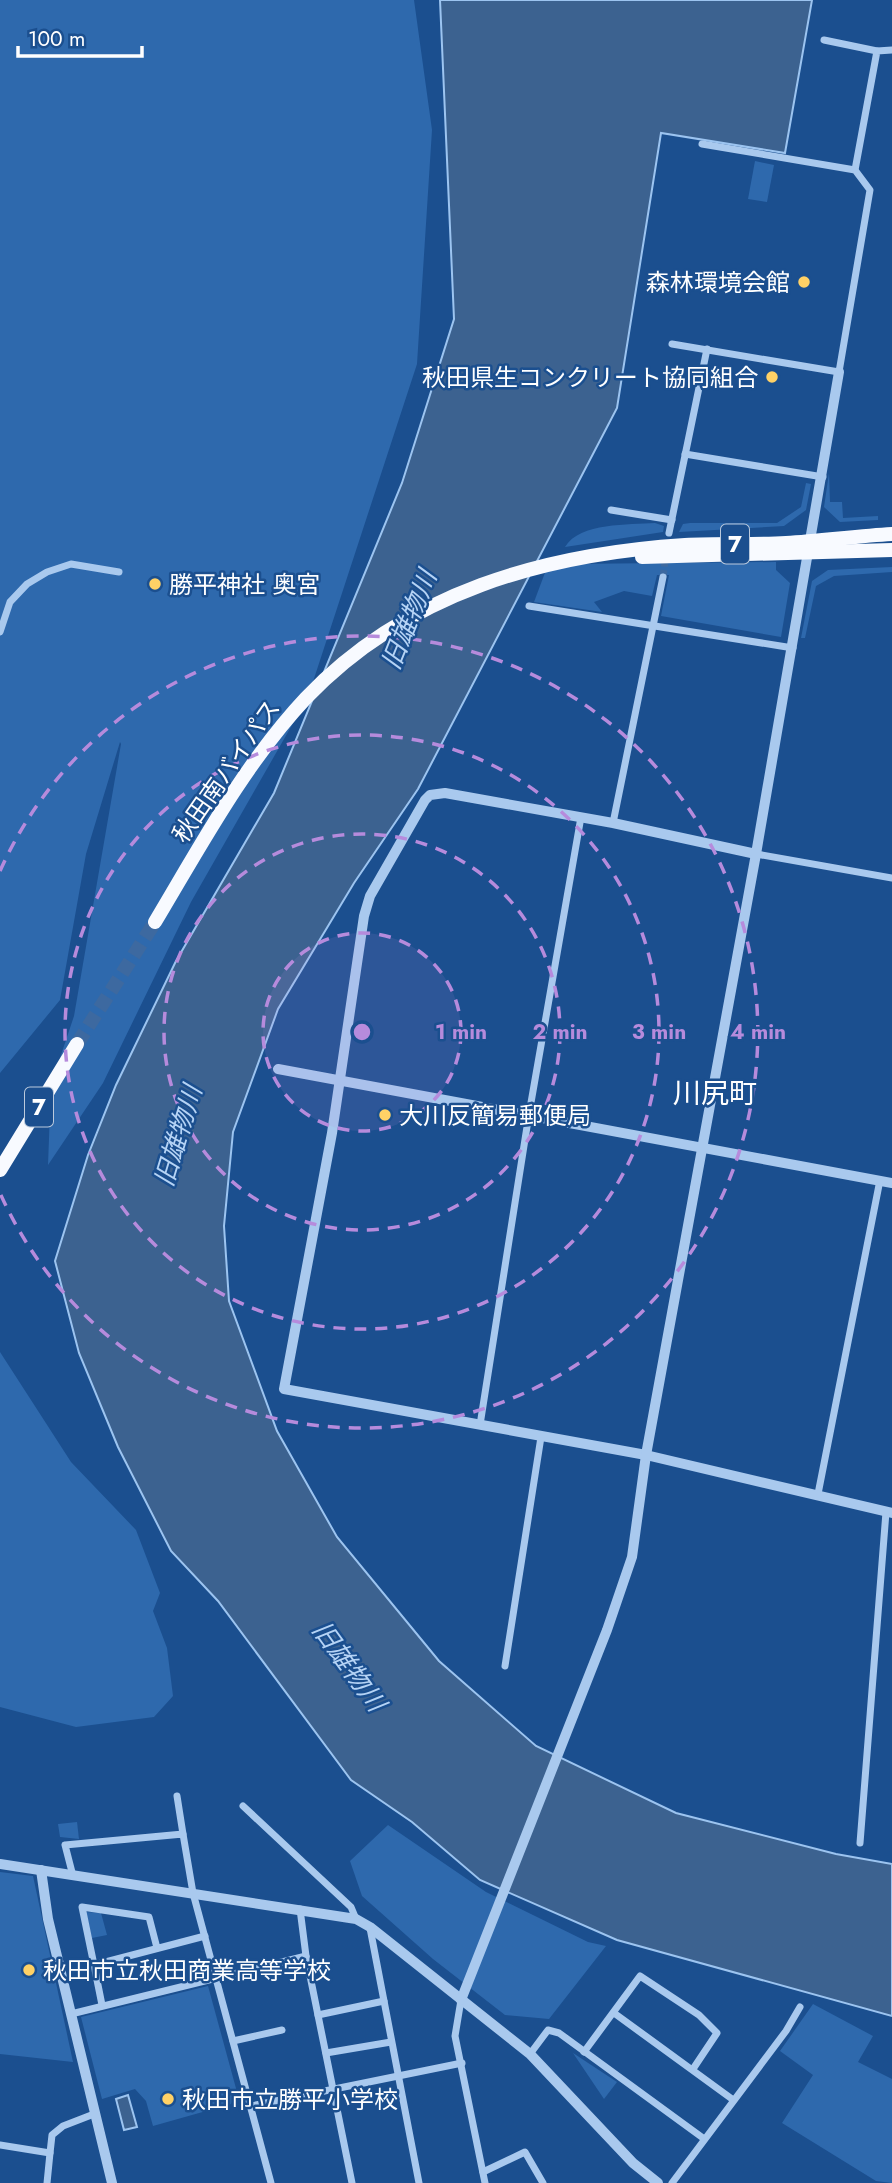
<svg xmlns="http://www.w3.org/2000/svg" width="892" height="2183" viewBox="0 0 892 2183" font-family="Jost,'Noto Sans JP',sans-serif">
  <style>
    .green { fill: #2e69ad }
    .water { fill: #3c6290; stroke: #9cc4f0; stroke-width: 2 }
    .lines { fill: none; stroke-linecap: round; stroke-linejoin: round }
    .minor-tunnel { stroke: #3d69a0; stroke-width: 7; stroke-dasharray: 7 3.5; stroke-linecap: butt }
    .trunk-tunnel { stroke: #3d69a0; stroke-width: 14; stroke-dasharray: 14 7; stroke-linecap: butt }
    .minor { stroke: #a9c9ee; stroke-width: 7 }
    .tertiary { stroke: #a9c9ee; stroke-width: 10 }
    .trunk { stroke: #f8faff; stroke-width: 14 }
    .ring { fill: none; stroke: #b68bdc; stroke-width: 3.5; stroke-dasharray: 12 9 }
    .poi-dot { fill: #ffd166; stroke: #1b4f8f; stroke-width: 2.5 }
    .labels { text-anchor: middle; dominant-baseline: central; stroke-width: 5; stroke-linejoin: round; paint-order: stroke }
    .shield { fill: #1b4f8f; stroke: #bbcadd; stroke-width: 2 }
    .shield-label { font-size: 23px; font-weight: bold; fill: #fff }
    .poi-label { font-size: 24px; fill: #fff; stroke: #1b4f8f; text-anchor: start }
    .street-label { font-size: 24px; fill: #fff; stroke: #1b4f8f }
    .water-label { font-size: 26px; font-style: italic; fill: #b5d3f5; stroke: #1b4f8f }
    .quarter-label { font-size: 28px; fill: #fff; stroke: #1b4f8f }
    .centre { fill: #b68bdc; stroke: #1b4f8f; stroke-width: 3.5 }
    .ring-label { font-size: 21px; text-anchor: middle; font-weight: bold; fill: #b68bdc; stroke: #1b4f8f; stroke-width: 5; stroke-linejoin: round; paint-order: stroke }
  </style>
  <rect width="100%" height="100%" fill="#1b4f8f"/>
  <g class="green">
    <path d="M 0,0 L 414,0 L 432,130 L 417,364 L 308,697 L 191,902 L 103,1083 L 48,1165 L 51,1085 L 74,1016 L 121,744 L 120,742 L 86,854 L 60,1000 L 0,1073 Z"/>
    <path d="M 755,161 L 774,165 L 767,202 L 748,199 Z"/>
    <path d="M 829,473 L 830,502 L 842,502 L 843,518 L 878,516 L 878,520 L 840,522 L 824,507 Z"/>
    <path d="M 806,483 L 811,484 L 806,510 L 784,526 L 679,532 L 683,524 L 690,523 L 777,523 L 801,507 Z"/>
    <path d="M 655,523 L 664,526 L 663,532 L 565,547 C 580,522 629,525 655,523 Z"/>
    <path d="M 776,562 L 776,570 L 790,583 L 781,637 L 661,616 L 669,575 L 657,575 L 652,596 L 624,591 L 594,602 L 602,612 L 534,602 L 546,570 L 569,564 Z"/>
    <path d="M 892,567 L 892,572 L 834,576 L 816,586 L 805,638 L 801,638 L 812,581 L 828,570 Z"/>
    <path d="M 0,1352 L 71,1462 L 136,1530 L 160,1593 L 153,1611 L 167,1648 L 173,1696 L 154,1717 L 76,1727 L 0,1707 Z"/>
    <path d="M 77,1822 L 79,1839 L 60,1837 L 58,1824 Z"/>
    <path d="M 388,1825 L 486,1892 L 588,1942 L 606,1946 L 549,2019 L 505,2015 L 433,1959 L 362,1896 L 350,1861 Z"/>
    <path d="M 0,1872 L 33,1876 L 73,2062 L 0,2054 Z"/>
    <path d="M 86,1912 L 101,1913 L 107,1935 L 92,1938 Z"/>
    <path d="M 208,1986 L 237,2092 L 231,2104 L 153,2126 L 146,2101 L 135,2089 L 102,2099 L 81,2017 Z"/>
    <path d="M 813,2004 L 873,2036 L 858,2062 L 892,2079 L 892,2183 L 876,2181 L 782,2123 L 813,2075 L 780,2051 Z"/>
    <path d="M 573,2053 L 617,2082 L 604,2099 Z"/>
  </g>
  <g class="water">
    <path d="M 440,0 L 812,0 L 785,153 L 661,133 L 617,408 L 418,789 L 354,883 L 278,1009 L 233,1132 L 224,1226 L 229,1301 L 277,1431 L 337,1537 L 439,1661 L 536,1746 L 676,1813 L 836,1854 L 892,1864 L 892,2016 L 617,1940 L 480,1880 L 412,1822 L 351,1780 L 218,1601 L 171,1551 L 118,1447 L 79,1353 L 55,1261 L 88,1155 L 116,1085 L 176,961 L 274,793 L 402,483 L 454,319 Z"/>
    <path d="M 128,2095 L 137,2127 L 124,2130 L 116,2099 Z"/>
  </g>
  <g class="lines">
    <path class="minor-tunnel" d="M 663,577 L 666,554"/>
    <path class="trunk-tunnel" d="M 77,1044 L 155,922"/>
    <g class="minor">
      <path d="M 824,40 L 877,51"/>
      <path d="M 855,170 L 877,51 L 892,50"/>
      <path d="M 672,344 L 839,372 L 870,190 L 855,170 L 702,144"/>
      <path d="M 685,454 L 823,477"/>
      <path d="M 611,510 L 672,520"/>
      <path d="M 669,533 L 707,349"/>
      <path d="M 529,606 L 793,648"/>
      <path d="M 0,632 L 10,602 L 27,584 L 47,572 L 71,564 L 119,572"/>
      <path d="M 613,823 L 663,577"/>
      <path d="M 756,854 L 892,878"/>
      <path d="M 480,1425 L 529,1114 L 581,817"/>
      <path d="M 818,1494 L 880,1180"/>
      <path d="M 505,1666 L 541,1437"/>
      <path d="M 177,1796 L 183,1834"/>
      <path d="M 243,1806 L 351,1907 L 356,1919"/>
      <path d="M 860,1843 L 886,1512"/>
      <path d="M 73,1876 L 65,1845 L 183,1834 L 193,1893 L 271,2183"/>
      <path d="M 300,1909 L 306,1956 L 352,2183"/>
      <path d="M 370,1928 L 419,2183"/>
      <path d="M 157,1948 L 149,1917 L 82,1907 L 94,1965 L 205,1936"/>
      <path d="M 94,1965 L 102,2005"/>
      <path d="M 461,2000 L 455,2036 L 485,2183"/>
      <path d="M 614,2013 L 732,2099"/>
      <path d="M 71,2014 L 306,1956"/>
      <path d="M 318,2015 L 384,2001"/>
      <path d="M 233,2041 L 282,2030"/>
      <path d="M 584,2052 L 640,1976 L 699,2015 L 717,2033 L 693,2069"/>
      <path d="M 326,2053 L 391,2042"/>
      <path d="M 530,2054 L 548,2030 L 559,2033 L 703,2138"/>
      <path d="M 251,2106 L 462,2063"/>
      <path d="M 0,2145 L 50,2153 L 52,2135 L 63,2126 L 94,2114"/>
      <path d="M 483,2172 L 525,2152 L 543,2183"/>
      <path d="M 47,2183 L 50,2153"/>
      <path d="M 672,2183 L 786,2031 L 800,2007"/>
    </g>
    <g class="tertiary">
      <path d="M 756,854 L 613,823 L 445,793 L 430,795 L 425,800 L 370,896 L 364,916 L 332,1133 L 284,1389 L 646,1455 L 892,1513"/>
      <path d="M 278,1069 L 892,1183"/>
      <path d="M 0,1864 L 356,1919 L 370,1927 L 530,2054 L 633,2163 L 658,2183"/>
      <path d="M 41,1870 L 48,1919 L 112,2183"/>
      <path d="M 461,2000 L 607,1630 L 632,1557 L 646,1455 L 756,854 L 839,372"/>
    </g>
    <g class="trunk">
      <path d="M 642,557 L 892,550"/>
      <path d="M 155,922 C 201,845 245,763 306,698 C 407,592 545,554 685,545 C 719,543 753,545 786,543 C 821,541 857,536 892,534"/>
      <path d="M 0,1170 L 77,1044"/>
    </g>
  </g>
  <circle cx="362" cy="1032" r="99" fill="#b68bdc" fill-opacity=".12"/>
  <g class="ring">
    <circle cx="362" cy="1032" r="99"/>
    <circle cx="362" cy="1032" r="198"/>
    <circle cx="362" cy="1032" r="297"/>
    <path d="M0 871A396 396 0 1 1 0 1193"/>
  </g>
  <g class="poi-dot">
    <circle cx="804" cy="282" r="7"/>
    <circle cx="772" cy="377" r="7"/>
    <circle cx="155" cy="584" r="7"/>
    <circle cx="385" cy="1115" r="7"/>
    <circle cx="29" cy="1970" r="7"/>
    <circle cx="168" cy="2099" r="7"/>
  </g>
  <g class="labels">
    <g class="shield">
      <rect x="721" y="524.5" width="28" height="39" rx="5"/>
      <rect x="25" y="1087.5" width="28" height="39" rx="5"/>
    </g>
    <g class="shield-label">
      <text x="735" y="544">7</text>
      <text x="39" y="1107">7</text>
    </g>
    <g class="poi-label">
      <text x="790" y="282" text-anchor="end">森林環境会館</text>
      <text x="758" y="377" text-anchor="end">秋田県生コンクリート協同組合</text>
      <text x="169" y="584">勝平神社 奥宮</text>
      <text x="399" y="1115">大川反簡易郵便局</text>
      <text x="43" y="1970">秋田市立秋田商業高等学校</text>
      <text x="182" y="2099">秋田市立勝平小学校</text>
    </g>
    <g class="street-label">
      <text transform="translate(226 771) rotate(-55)">秋田南バイパス</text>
    </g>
    <g class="water-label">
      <text transform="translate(409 620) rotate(-68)">旧雄物川</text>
      <text transform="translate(178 1136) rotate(-73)">旧雄物川</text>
      <text transform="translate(349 1666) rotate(54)">旧雄物川</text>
    </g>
    <g class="quarter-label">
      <text x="715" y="1093">川尻町</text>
    </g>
  </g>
  <circle cx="362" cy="1032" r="10" class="centre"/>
  <g class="ring-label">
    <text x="461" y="1039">1 min</text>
    <text x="560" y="1039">2 min</text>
    <text x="659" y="1039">3 min</text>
    <text x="758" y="1039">4 min</text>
  </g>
  <path d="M18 46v10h124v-10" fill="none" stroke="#ffffff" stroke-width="3.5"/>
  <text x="28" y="46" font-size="21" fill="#ffffff" stroke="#1b4f8f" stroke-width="5" paint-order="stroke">100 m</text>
</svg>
